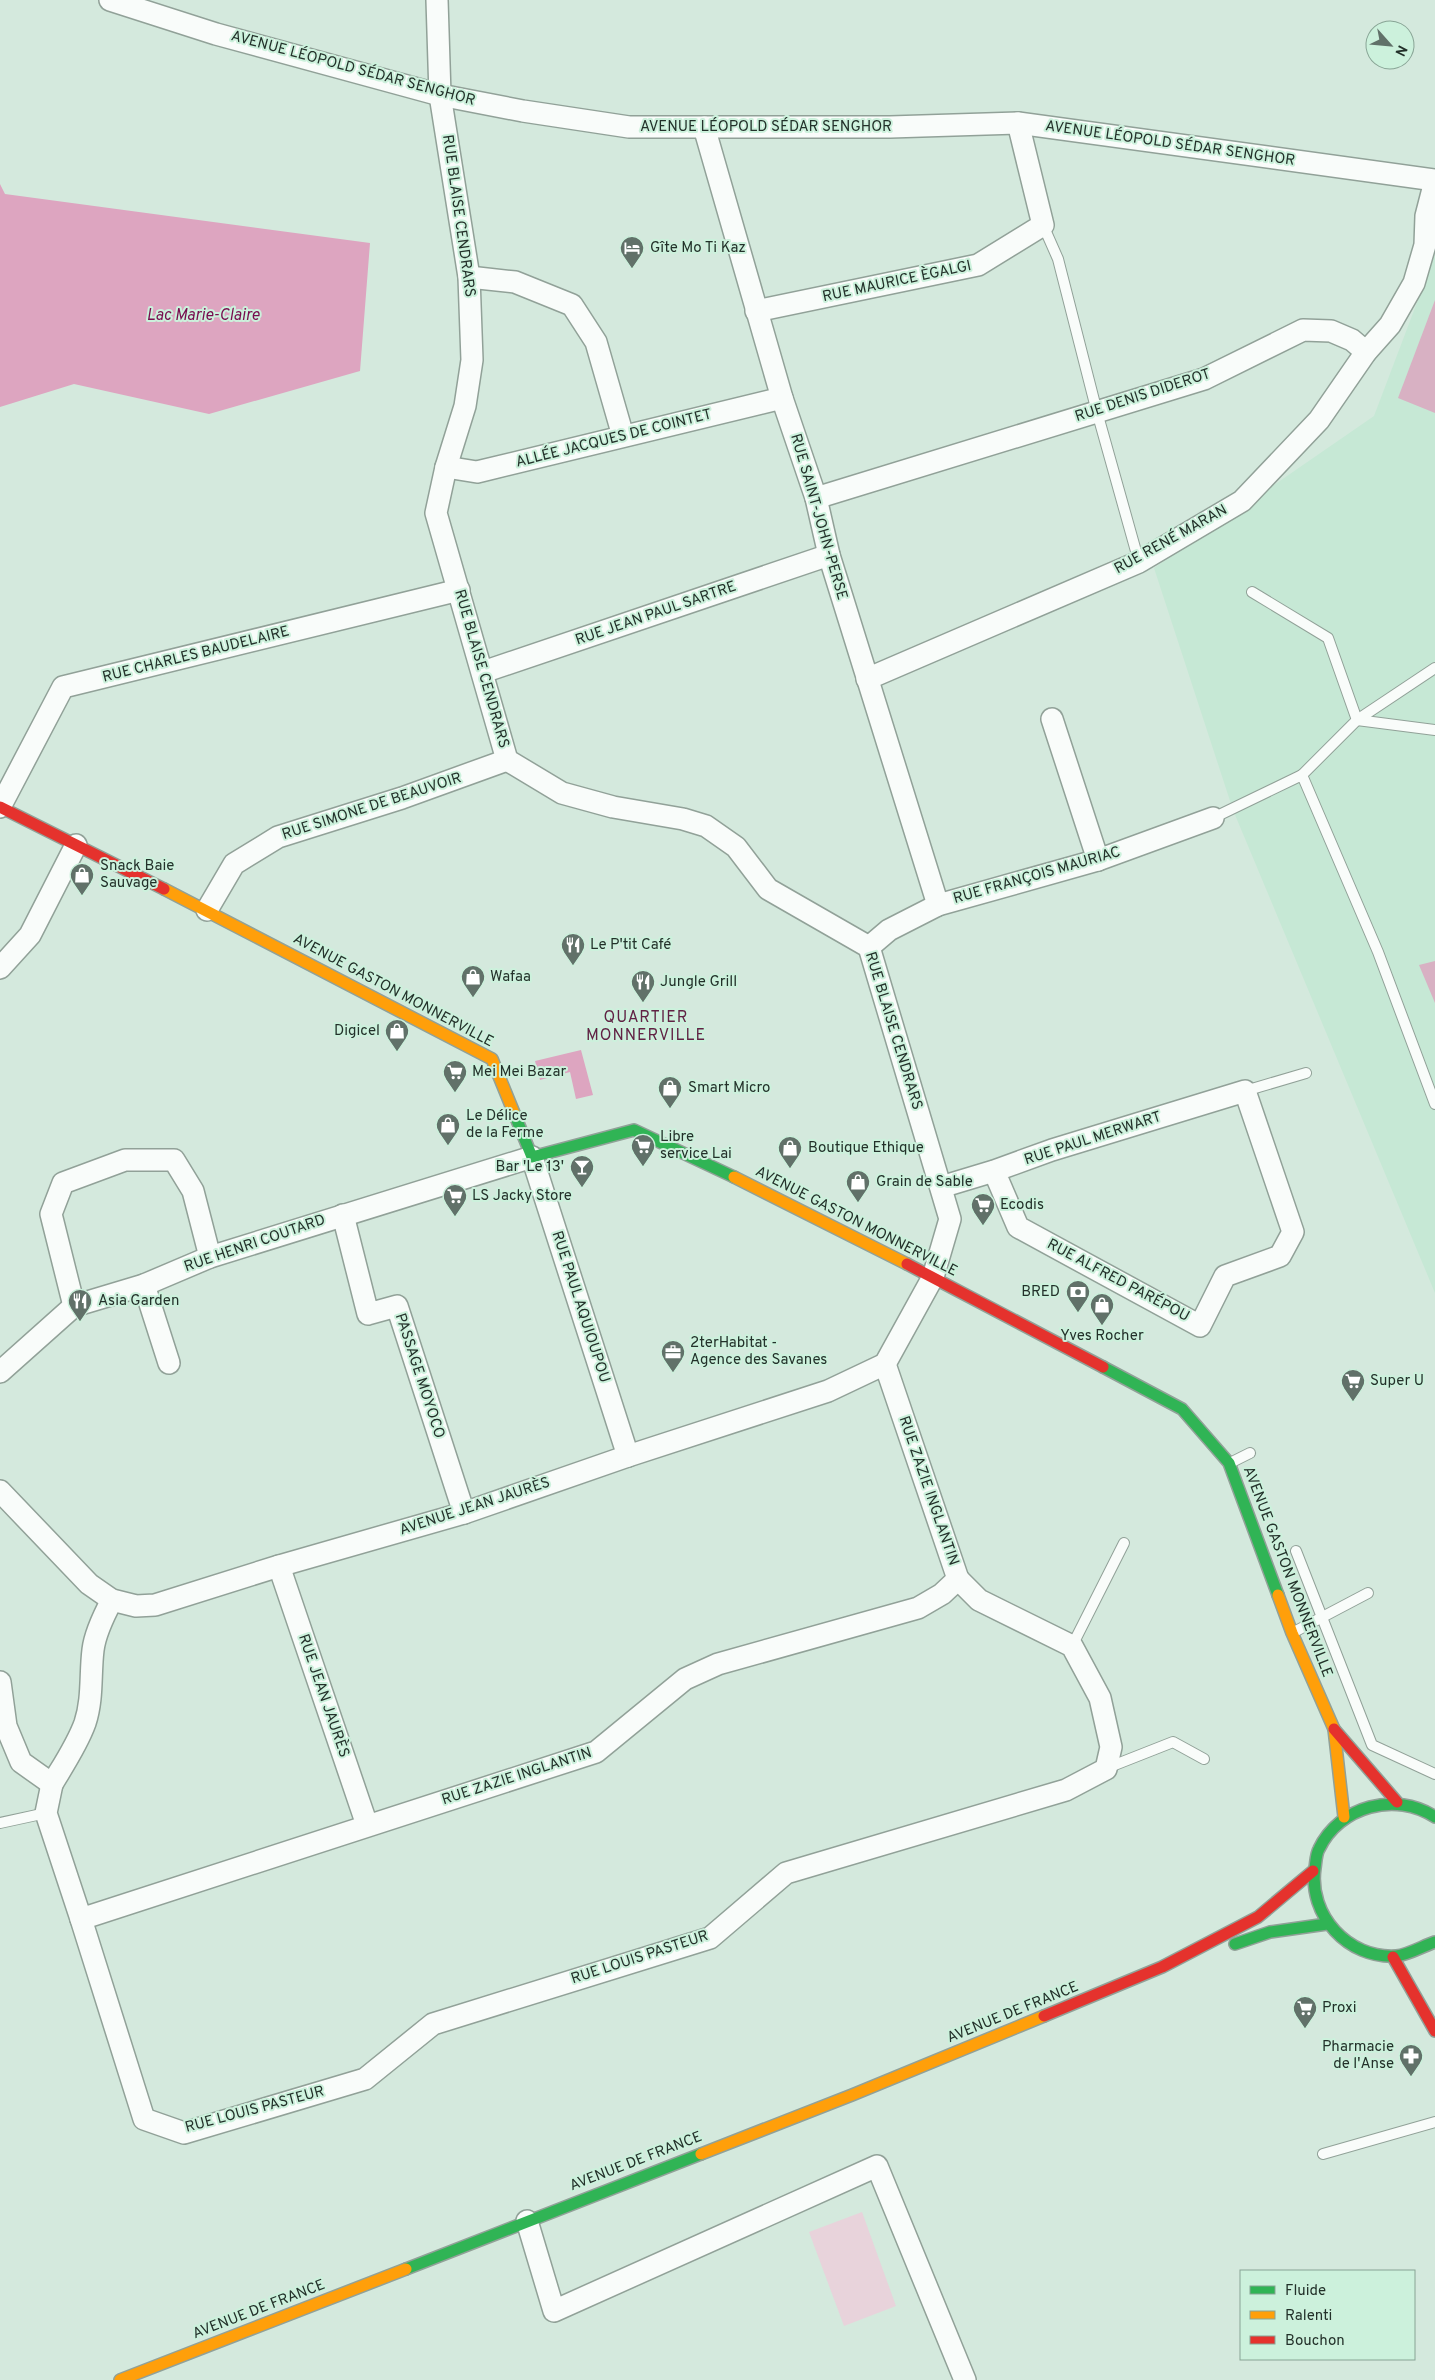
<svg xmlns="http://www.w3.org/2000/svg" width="1435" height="2380" viewBox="0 0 1435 2380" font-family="Overpass,sans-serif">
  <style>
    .built { fill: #c6e8d5 }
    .green { fill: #e8d3db }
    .forest { fill: #d8b1c3 }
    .water { fill: #dda5c0 }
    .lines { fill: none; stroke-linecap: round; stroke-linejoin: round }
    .lane-casing { stroke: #91a198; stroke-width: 12 }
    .street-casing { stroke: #91a198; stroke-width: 24 }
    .fast-casing { stroke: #91a198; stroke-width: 14 }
    .slow-casing { stroke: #91a198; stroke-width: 14 }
    .jam-casing { stroke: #91a198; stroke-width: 14 }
    .lane { stroke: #f9fcfa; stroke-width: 10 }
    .street { stroke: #f9fcfa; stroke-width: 21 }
    .fast { stroke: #30b455; stroke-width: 11 }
    .slow { stroke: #ff9f0a; stroke-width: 11 }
    .jam { stroke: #e5322d; stroke-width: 11 }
    .labels { text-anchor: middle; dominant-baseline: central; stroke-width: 4; stroke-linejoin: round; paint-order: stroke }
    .street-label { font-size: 15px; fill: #23312a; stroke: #ccf1dc }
    .poi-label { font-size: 15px; fill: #23312a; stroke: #ccf1dc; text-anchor: start }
    .water-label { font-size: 16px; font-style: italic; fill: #780c4e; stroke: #ccf1dc }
    .neighbourhood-label { font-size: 16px; letter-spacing: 1px; fill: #612244; stroke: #ccf1dc }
  </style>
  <rect width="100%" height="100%" fill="#d4e9dd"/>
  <path class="built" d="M 1435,255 L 1435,1293 L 1233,810 L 1154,568 L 1374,416 Z"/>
  <path class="green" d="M 862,2212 L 896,2306 L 844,2326 L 809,2232 Z"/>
  <g class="forest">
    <path d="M 1435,300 L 1435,413 L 1398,398 Z"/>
    <path d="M 1435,961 L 1435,1003 L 1419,965 Z"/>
  </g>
  <g class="water">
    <path d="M 0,184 L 5,194 L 370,243 L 360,371 L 209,414 L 74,384 L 0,407 Z"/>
    <path d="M 581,1050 L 593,1095 L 576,1099 L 570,1072 L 540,1080 L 535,1061 Z"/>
  </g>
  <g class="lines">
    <g class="lane-casing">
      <g id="lane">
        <path d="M 1043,225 L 1058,259 L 1097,412 L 1139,562"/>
        <path d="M 1252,592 L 1328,638 L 1357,720 L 1435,730"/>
        <path d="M 1302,775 L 1357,720 L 1435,668"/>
        <path d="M 1213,818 L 1302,775 L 1378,952 L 1435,1104"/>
        <path d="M 1245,1091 L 1306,1073"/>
        <path d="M 1230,1463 L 1250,1453"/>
        <path d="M 1296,1551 L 1372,1745 L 1435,1774"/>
        <path d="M 1294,1632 L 1368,1593"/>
        <path d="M 1072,1646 L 1124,1543"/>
        <path d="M 1107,1768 L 1173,1742 L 1204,1759"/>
        <path d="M 0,1823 L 46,1813"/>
        <path d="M 1323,2154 L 1435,2122"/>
      </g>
    </g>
    <g class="street-casing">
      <g id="street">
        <path d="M 110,0 L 216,34 L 440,95 L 523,111 L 629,127 L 890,127 L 1018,123 L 1435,180"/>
        <path d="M 704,127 L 782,398 L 816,498 L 829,555 L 938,905"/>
        <path d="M 469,277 L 515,282 L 572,305 L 596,342 L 623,436"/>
        <path d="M 756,311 L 978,265 L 1043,225 L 1018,123"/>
        <path d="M 446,467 L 477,472 L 782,398"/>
        <path d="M 816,498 L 1204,379 L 1303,330 L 1331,331 L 1352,340 L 1366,352"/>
        <path d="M 483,672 L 829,555"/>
        <path d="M 867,679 L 1139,562 L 1242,501 L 1319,420 L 1366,352 L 1390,325 L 1414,283 L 1425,245 L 1426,216 L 1435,181"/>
        <path d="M 1052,719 L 1098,860"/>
        <path d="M 0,807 L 63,687 L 459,590"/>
        <path d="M 207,910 L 234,864 L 278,837 L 402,798 L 507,760"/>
        <path d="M 869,947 L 889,930 L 938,905 L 1098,860 L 1213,818"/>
        <path d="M 0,968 L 30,935 L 76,845"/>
        <path d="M 941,1187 L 994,1171 L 1052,1150 L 1245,1091 L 1293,1232 L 1280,1256 L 1225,1276 L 1200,1326 L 1018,1227 L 994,1171"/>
        <path d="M 343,1215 L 368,1314 L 397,1306 L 464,1513"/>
        <path d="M 144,1285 L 169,1363"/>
        <path d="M 74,1306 L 51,1214 L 63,1183 L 125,1160 L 174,1160 L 193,1191 L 210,1257"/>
        <path d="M 0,1372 L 74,1306 L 144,1285 L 210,1257 L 532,1157 L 628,1456"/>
        <path d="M 0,1491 L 89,1584 L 112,1600 L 136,1606 L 155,1605 L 279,1566 L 464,1513 L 628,1456 L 828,1391 L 885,1364 L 933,1277 L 950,1219 L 869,947 L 768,889 L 736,847 L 706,826 L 683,819 L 613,807 L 562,793 L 507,760 L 436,513 L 446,467 L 465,406 L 472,360 L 469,277 L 440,95 L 437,0"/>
        <path d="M 279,1566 L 367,1825"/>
        <path d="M 0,1682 L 6,1726 L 21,1762 L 52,1784 C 64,1764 77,1745 85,1723 C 93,1699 90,1674 93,1650 C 95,1633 104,1615 112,1600"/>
        <path d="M 52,1784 L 46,1813 L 81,1919 L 596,1752 L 685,1679 L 718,1664 L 918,1608 L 942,1594 L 958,1579 L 885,1364"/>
        <path d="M 81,1919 L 144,2119 L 184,2133 L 365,2079 L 433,2024 L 710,1938 L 786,1873 L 1066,1790 L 1106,1769 L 1111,1747 L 1100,1698 L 1072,1646 L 979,1600 L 958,1579"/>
        <path d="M 527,2221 L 554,2311 L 877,2166 L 965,2380"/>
      </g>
    </g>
    <g class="fast-casing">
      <g id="fast">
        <path d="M 514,1113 L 532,1157 L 634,1130 L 734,1177"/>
        <path d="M 1103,1367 L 1182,1409 L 1229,1463 L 1278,1595"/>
        <path d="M 1435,1817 C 1396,1791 1339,1806 1319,1849 C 1316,1854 1316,1862 1315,1868 C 1308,1915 1348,1959 1396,1956 C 1408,1955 1423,1946 1435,1942"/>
        <path d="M 1235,1944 L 1270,1932 L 1327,1924"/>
        <path d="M 406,2269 L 701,2154"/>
      </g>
    </g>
    <g class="slow-casing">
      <g id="slow">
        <path d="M 164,889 L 492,1059 L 514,1113"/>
        <path d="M 734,1177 L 907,1264"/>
        <path d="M 1278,1595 L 1292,1633 L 1334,1729 L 1344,1817"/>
        <path d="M 701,2154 L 852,2095 L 1044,2016"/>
        <path d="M 120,2380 L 406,2269"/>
      </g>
    </g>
    <g class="jam-casing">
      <g id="jam">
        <path d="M 0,807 L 164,889"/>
        <path d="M 907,1264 L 1103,1367"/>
        <path d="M 1334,1729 L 1397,1802"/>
        <path d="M 1393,1957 L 1435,2031"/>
        <path d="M 1044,2016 L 1162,1967 L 1258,1917 L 1313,1871"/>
      </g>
    </g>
    <use href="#lane" class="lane"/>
    <use href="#street" class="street"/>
    <use href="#fast" class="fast"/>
    <use href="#slow" class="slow"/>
    <use href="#jam" class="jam"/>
  </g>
  <defs>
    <g id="hotel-pin" transform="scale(1.25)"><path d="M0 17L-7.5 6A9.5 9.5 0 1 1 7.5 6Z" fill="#617169" stroke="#ccf1dc"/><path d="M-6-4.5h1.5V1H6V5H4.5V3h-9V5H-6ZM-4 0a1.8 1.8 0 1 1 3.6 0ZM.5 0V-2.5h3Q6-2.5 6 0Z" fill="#fff"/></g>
    <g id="shop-pin" transform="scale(1.25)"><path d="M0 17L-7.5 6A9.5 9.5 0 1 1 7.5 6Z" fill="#617169" stroke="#ccf1dc"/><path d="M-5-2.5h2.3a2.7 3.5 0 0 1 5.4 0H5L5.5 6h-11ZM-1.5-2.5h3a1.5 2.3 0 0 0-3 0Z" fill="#fff"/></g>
    <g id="restaurant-pin" transform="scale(1.25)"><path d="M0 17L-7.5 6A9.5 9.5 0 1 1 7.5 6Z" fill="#617169" stroke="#ccf1dc"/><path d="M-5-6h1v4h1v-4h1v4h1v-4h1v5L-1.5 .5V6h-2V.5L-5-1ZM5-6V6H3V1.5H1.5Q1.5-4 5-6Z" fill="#fff"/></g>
    <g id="supermarket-pin" transform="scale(1.25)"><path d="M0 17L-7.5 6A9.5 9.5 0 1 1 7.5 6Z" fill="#617169" stroke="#ccf1dc"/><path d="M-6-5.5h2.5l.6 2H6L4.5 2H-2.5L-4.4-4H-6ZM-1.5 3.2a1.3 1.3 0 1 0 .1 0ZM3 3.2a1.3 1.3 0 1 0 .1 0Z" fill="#fff"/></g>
    <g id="bar-pin" transform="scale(1.25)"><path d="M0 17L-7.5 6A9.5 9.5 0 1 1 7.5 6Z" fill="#617169" stroke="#ccf1dc"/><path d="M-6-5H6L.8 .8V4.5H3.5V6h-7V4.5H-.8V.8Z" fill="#fff"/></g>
    <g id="bank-pin" transform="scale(1.25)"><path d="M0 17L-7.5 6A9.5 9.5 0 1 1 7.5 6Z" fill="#617169" stroke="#ccf1dc"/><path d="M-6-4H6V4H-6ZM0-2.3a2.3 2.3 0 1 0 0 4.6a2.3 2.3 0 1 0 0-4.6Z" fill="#fff"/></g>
    <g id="office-pin" transform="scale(1.25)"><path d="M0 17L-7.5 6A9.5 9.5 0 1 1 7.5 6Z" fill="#617169" stroke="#ccf1dc"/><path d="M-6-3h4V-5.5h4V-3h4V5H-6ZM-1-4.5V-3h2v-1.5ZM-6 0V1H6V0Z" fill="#fff"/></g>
    <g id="pharmacy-pin" transform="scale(1.25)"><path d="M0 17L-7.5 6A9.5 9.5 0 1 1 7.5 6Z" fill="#617169" stroke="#ccf1dc"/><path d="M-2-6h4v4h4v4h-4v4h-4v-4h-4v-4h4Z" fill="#fff"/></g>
  </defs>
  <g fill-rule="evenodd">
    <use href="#hotel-pin" x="632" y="248"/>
    <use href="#shop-pin" x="82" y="875"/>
    <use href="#restaurant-pin" x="573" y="945"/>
    <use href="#shop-pin" x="473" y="977"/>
    <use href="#restaurant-pin" x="643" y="982"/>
    <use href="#shop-pin" x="397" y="1031"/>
    <use href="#supermarket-pin" x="455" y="1072"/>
    <use href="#shop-pin" x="670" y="1088"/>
    <use href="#shop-pin" x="448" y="1125"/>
    <use href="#supermarket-pin" x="643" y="1146"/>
    <use href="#shop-pin" x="790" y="1148"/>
    <use href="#bar-pin" x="582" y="1167"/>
    <use href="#shop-pin" x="858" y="1182"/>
    <use href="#supermarket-pin" x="455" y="1196"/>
    <use href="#supermarket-pin" x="983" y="1205"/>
    <use href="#bank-pin" x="1078" y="1292"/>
    <use href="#restaurant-pin" x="80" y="1301"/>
    <use href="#shop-pin" x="1102" y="1305"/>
    <use href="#office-pin" x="673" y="1352"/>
    <use href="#supermarket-pin" x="1353" y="1381"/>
    <use href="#supermarket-pin" x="1305" y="2008"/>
    <use href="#pharmacy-pin" x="1411" y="2056"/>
  </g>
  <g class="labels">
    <g class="street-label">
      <text transform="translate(353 69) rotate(15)">AVENUE LÉOPOLD SÉDAR SENGHOR</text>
      <text x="766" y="127">AVENUE LÉOPOLD SÉDAR SENGHOR</text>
      <text transform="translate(1170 144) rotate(8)">AVENUE LÉOPOLD SÉDAR SENGHOR</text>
      <text transform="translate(458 216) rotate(82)">RUE BLAISE CENDRARS</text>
      <text transform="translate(897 282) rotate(-12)">RUE MAURICE ÈGALGI</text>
      <text transform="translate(1143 396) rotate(-18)">RUE DENIS DIDEROT</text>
      <text transform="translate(614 439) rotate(-14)">ALLÉE JACQUES DE COINTET</text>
      <text transform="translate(818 517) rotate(74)">RUE SAINT-JOHN-PERSE</text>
      <text transform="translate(1171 540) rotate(-29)">RUE RENÉ MARAN</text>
      <text transform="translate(656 614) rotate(-19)">RUE JEAN PAUL SARTRE</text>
      <text transform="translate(196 655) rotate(-14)">RUE CHARLES BAUDELAIRE</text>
      <text transform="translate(481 669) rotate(74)">RUE BLAISE CENDRARS</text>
      <text transform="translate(372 807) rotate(-18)">RUE SIMONE DE BEAUVOIR</text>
      <text transform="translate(1037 876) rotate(-16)">RUE FRANÇOIS MAURIAC</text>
      <text transform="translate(393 991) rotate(28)">AVENUE GASTON MONNERVILLE</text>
      <text transform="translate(893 1031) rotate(73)">RUE BLAISE CENDRARS</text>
      <text transform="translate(1093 1139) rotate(-18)">RUE PAUL MERWART</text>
      <text transform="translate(856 1222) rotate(27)">AVENUE GASTON MONNERVILLE</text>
      <text transform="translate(255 1244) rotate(-19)">RUE HENRI COUTARD</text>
      <text transform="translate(1118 1281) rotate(28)">RUE ALFRED PARÉPOU</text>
      <text transform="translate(580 1307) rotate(72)">RUE PAUL AQUIOUPOU</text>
      <text transform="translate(419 1376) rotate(72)">PASSAGE MOYOCO</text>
      <text transform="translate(928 1491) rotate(71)">RUE ZAZIE INGLANTIN</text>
      <text transform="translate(475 1507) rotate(-18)">AVENUE JEAN JAURÈS</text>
      <text transform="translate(1287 1572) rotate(69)">AVENUE GASTON MONNERVILLE</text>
      <text transform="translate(323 1696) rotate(71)">RUE JEAN JAURÈS</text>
      <text transform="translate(517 1777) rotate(-18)">RUE ZAZIE INGLANTIN</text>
      <text transform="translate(640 1958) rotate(-18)">RUE LOUIS PASTEUR</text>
      <text transform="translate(1013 2013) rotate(-22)">AVENUE DE FRANCE</text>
      <text transform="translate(255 2110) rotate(-15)">RUE LOUIS PASTEUR</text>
      <text transform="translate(636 2162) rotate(-21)">AVENUE DE FRANCE</text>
      <text transform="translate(259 2310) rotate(-21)">AVENUE DE FRANCE</text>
    </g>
    <g class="poi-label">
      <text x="650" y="248">Gîte Mo Ti Kaz</text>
      <text x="100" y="866">Snack Baie<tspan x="100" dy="17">Sauvage</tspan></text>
      <text x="590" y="945">Le P'tit Café</text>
      <text x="490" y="977">Wafaa</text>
      <text x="660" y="982">Jungle Grill</text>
      <text x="380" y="1031" text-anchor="end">Digicel</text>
      <text x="472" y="1072">Mei Mei Bazar</text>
      <text x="688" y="1088">Smart Micro</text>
      <text x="466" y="1116">Le Délice<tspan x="466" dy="17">de la Ferme</tspan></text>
      <text x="660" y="1137">Libre<tspan x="660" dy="17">service Lai</tspan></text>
      <text x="808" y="1148">Boutique Ethique</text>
      <text x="564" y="1167" text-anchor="end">Bar 'Le 13'</text>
      <text x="876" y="1182">Grain de Sable</text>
      <text x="472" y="1196">LS Jacky Store</text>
      <text x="1000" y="1205">Ecodis</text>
      <text x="1060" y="1292" text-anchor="end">BRED</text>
      <text x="98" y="1301">Asia Garden</text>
      <text x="1102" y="1336" text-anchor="middle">Yves Rocher</text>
      <text x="690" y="1343">2terHabitat -<tspan x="690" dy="17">Agence des Savanes</tspan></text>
      <text x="1370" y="1381">Super U</text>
      <text x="1322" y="2008">Proxi</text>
      <text x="1394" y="2047" text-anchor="end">Pharmacie<tspan x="1394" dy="17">de l'Anse</tspan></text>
    </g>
    <g class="water-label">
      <text x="203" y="316">Lac Marie-Claire</text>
    </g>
    <g class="neighbourhood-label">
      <text x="646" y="1018">QUARTIER<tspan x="646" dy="18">MONNERVILLE</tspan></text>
    </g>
  </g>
  <rect x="1240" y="2270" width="175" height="90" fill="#ccf1dc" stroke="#88a495"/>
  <rect x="1250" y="2286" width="25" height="8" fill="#30b455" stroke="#88a495"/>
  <text x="1285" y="2295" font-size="15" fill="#23312a">Fluide</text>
  <rect x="1250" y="2311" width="25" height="8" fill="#ff9f0a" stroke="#88a495"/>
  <text x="1285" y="2320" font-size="15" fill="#23312a">Ralenti</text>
  <rect x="1250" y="2336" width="25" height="8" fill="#e5322d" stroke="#88a495"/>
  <text x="1285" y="2345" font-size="15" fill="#23312a">Bouchon</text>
  <g transform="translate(1390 45) rotate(117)"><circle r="24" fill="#ccf1dc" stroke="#88a495"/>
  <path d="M0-4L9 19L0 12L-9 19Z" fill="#617169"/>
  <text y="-8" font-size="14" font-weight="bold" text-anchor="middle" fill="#23312a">N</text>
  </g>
</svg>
